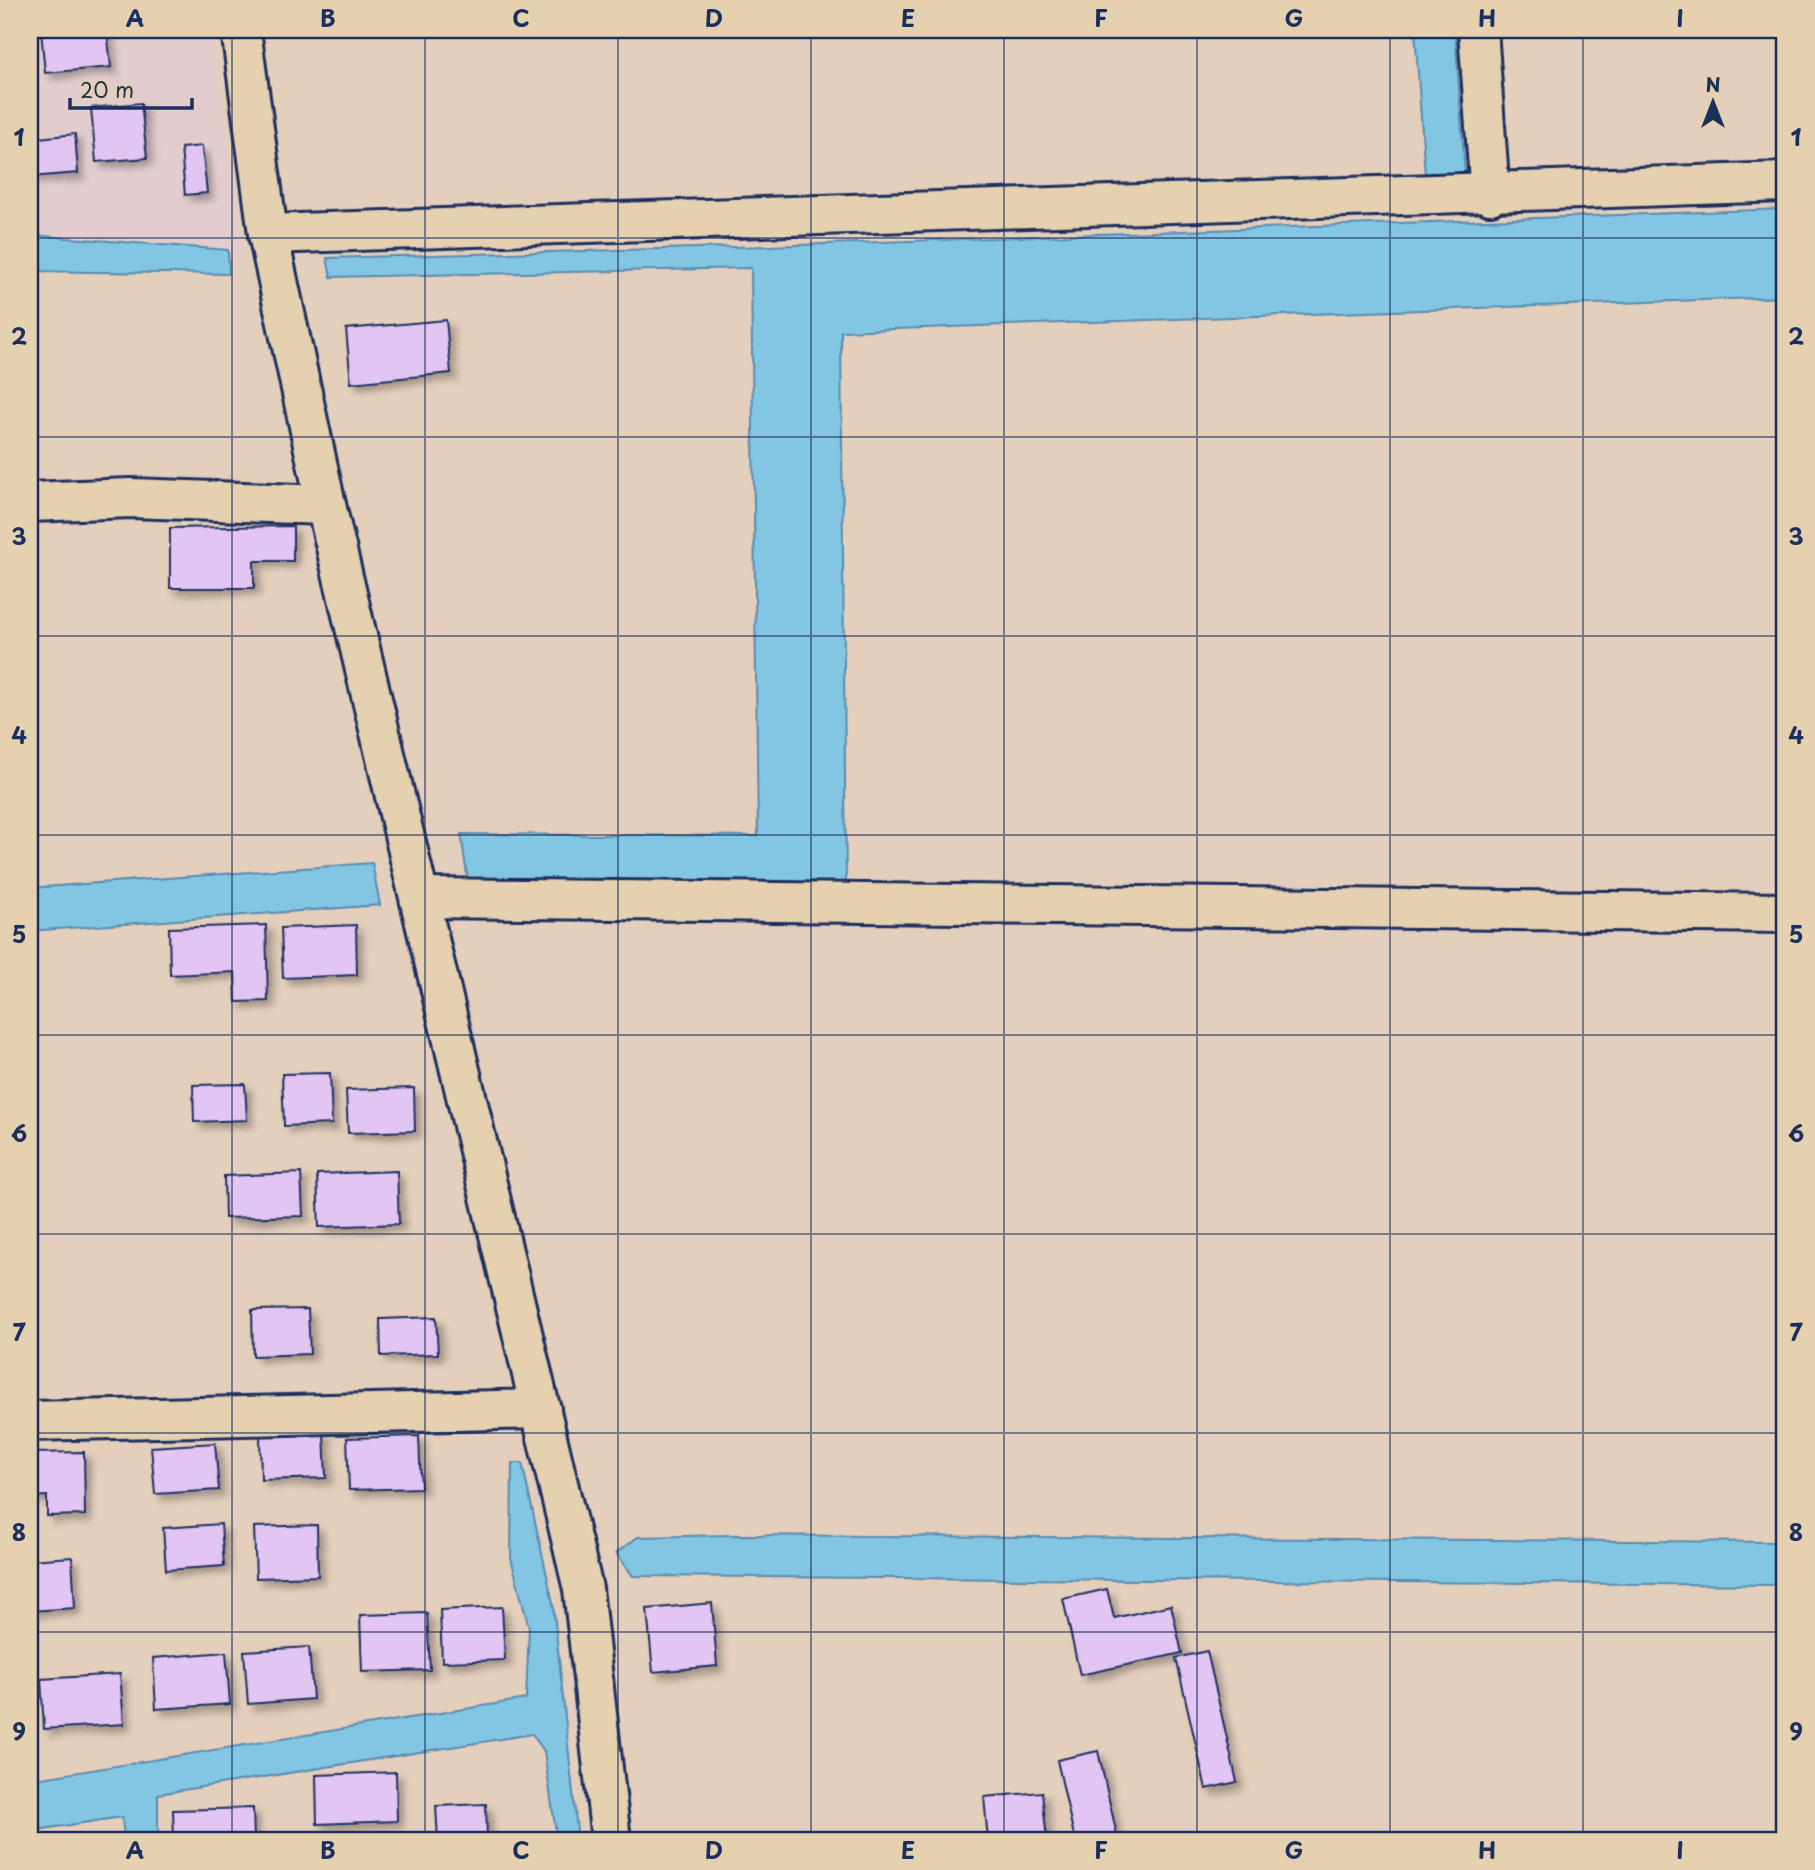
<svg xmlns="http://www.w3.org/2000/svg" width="1815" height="1870" viewBox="0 0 1815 1870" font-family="'Playpen Sans',sans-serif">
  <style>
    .built { fill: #e3cccd }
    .water { fill: #83c6e4; stroke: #598aae; stroke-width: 2 }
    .building { fill: #e2c5f3; stroke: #1b2f5e; stroke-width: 2; filter: url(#shadow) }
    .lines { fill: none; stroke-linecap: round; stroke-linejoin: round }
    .minor-casing { stroke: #1b2f5e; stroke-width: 44 }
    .minor { stroke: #e5d1af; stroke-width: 38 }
    .grid { fill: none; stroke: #1b2f5e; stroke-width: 2; stroke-opacity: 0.55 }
    .neatline { fill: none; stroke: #1b2f5e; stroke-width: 2.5 }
    .grid-label { font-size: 23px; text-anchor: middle; font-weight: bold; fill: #1b2f5e }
  </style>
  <defs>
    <filter id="shadow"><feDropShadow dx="6" dy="6" stdDeviation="3.5" flood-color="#0004"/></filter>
  </defs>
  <rect width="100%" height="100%" fill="#e4cfbd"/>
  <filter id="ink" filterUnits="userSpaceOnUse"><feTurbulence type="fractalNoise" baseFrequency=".0143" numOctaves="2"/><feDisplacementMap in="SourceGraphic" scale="14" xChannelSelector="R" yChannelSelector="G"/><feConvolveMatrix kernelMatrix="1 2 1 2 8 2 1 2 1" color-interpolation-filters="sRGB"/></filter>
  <g filter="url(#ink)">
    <path class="built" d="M 30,30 L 210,30 L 245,258 L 30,252 Z"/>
    <g class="water">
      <path d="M 1415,30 L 1455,30 L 1465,174 L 1425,176 Z"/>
      <path d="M 1785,209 L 1785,297 L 841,331 L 846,886 L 468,882 L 461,834 L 758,836 L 751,268 L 331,277 L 327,258 L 770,246 Z"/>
      <path d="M 30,235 L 228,250 L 229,274 L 30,271 Z"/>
      <path d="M 372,863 L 380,905 L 30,931 L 30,888 Z"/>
      <path d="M 512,1463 L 522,1463 L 553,1603 L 578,1840 L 557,1840 L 544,1751 L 532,1734 L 158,1794 L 158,1840 L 124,1840 L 122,1817 L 30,1831 L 30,1780 L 526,1699 L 529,1628 L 511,1558 Z"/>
      <path d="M 733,1535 L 1785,1542 L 1785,1585 L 633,1576 L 616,1553 L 638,1537 Z"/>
    </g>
    <g class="building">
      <path d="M 41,30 L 107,30 L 111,67 L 45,73 Z"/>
      <path d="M 141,103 L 147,158 L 96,162 L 91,108 Z"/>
      <path d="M 75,134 L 78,173 L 30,177 L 30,139 Z"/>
      <path d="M 202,146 L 207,193 L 185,195 L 181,148 Z"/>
      <path d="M 446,320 L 451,373 L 351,383 L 346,329 Z"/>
      <path d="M 293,526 L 293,561 L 254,561 L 254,588 L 170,588 L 170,528 Z"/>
      <path d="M 266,925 L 268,1001 L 236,1002 L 235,972 L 170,975 L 169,928 Z"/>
      <path d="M 356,925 L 357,975 L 283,978 L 281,928 Z"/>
      <path d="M 330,1073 L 332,1124 L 284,1126 L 282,1074 Z"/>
      <path d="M 245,1084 L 247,1120 L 194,1122 L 193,1085 Z"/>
      <path d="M 414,1088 L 415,1131 L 348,1133 L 346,1090 Z"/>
      <path d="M 397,1171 L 399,1224 L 319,1227 L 317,1174 Z"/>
      <path d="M 301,1173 L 303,1216 L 225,1218 L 224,1176 Z"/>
      <path d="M 308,1309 L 310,1354 L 253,1356 L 252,1310 Z"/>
      <path d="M 436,1317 L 438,1354 L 381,1356 L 380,1319 Z"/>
      <path d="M 324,1432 L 326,1478 L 261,1480 L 260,1435 Z"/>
      <path d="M 419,1436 L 421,1488 L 349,1490 L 347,1438 Z"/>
      <path d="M 215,1443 L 219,1490 L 155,1494 L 151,1447 Z"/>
      <path d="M 84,1452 L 85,1515 L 47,1516 L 47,1496 L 30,1497 L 30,1453 Z"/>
      <path d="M 221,1524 L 224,1566 L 166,1570 L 163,1528 Z"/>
      <path d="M 317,1525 L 318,1576 L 256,1578 L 254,1527 Z"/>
      <path d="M 72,1557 L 75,1608 L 30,1611 L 30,1560 Z"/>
      <path d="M 1107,1589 L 1114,1618 L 1171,1605 L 1182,1653 L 1080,1675 L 1063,1599 Z"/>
      <path d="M 712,1603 L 717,1666 L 653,1672 L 647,1609 Z"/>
      <path d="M 502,1607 L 505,1660 L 442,1662 L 440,1610 Z"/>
      <path d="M 427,1613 L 430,1670 L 362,1672 L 360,1615 Z"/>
      <path d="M 309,1647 L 313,1699 L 248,1704 L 244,1651 Z"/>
      <path d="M 1207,1651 L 1237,1782 L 1206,1789 L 1176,1658 Z"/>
      <path d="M 226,1652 L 230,1704 L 156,1709 L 153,1658 Z"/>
      <path d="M 120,1674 L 124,1724 L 44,1729 L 41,1679 Z"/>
      <path d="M 1098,1751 L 1117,1835 L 1075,1840 L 1057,1760 Z"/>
      <path d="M 396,1772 L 397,1821 L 317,1824 L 316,1775 Z"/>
      <path d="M 1042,1792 L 1047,1840 L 988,1840 L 984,1797 Z"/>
      <path d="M 486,1804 L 487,1840 L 438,1840 L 436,1806 Z"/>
      <path d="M 253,1808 L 254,1840 L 174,1840 L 173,1810 Z"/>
      <path d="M 108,1838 L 108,1840 L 46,1840 Z"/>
    </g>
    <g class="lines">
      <g class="minor-casing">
        <g id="minor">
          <path d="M 241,30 L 268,234 L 326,505 L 583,1589 L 611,1840"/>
          <path d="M 1478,30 L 1490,195"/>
          <path d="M 268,234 L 1785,182"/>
          <path d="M 30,502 L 131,498 L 326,505"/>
          <path d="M 421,898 L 1785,913"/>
          <path d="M 30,1421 L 541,1409"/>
        </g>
      </g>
      <use href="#minor" class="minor"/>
    </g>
  </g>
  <path class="grid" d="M 232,30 L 232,1840M 425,30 L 425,1840M 618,30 L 618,1840M 811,30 L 811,1840M 1004,30 L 1004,1840M 1197,30 L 1197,1840M 1390,30 L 1390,1840M 1583,30 L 1583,1840M 30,238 L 1785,238M 30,437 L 1785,437M 30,636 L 1785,636M 30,835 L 1785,835M 30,1035 L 1785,1035M 30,1234 L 1785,1234M 30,1433 L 1785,1433M 30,1632 L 1785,1632"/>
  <rect width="1815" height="1870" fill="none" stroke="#e5d1af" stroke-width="77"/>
  <g transform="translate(1713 102)" stroke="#e5d1af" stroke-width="5" paint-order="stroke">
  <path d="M0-5L12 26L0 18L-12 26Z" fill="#1b2f5e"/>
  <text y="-10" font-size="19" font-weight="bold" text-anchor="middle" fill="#1b2f5e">N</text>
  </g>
  <path d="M70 98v10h122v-10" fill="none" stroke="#1b2f5e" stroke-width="3.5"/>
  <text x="80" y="98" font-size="21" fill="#1b2f5e" stroke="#e5d1af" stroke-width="5" paint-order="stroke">20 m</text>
  <rect x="38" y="38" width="1738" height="1794" class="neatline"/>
  <g class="grid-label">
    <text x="135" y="27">A</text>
    <text x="328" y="27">B</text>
    <text x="521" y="27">C</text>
    <text x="714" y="27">D</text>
    <text x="908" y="27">E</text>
    <text x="1101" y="27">F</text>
    <text x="1294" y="27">G</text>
    <text x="1487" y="27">H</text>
    <text x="1680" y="27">I</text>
    <text x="19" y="146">1</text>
    <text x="1796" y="146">1</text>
    <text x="19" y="345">2</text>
    <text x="1796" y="345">2</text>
    <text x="19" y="545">3</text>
    <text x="1796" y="545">3</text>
    <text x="19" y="744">4</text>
    <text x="1796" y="744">4</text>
    <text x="19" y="943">5</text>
    <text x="1796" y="943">5</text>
    <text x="19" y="1142">6</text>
    <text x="1796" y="1142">6</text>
    <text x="19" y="1341">7</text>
    <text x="1796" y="1341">7</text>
    <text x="19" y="1541">8</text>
    <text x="1796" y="1541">8</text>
    <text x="19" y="1740">9</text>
    <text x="1796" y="1740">9</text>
    <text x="135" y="1859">A</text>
    <text x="328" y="1859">B</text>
    <text x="521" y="1859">C</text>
    <text x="714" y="1859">D</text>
    <text x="908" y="1859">E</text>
    <text x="1101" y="1859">F</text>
    <text x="1294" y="1859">G</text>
    <text x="1487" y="1859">H</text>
    <text x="1680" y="1859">I</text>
  </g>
</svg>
